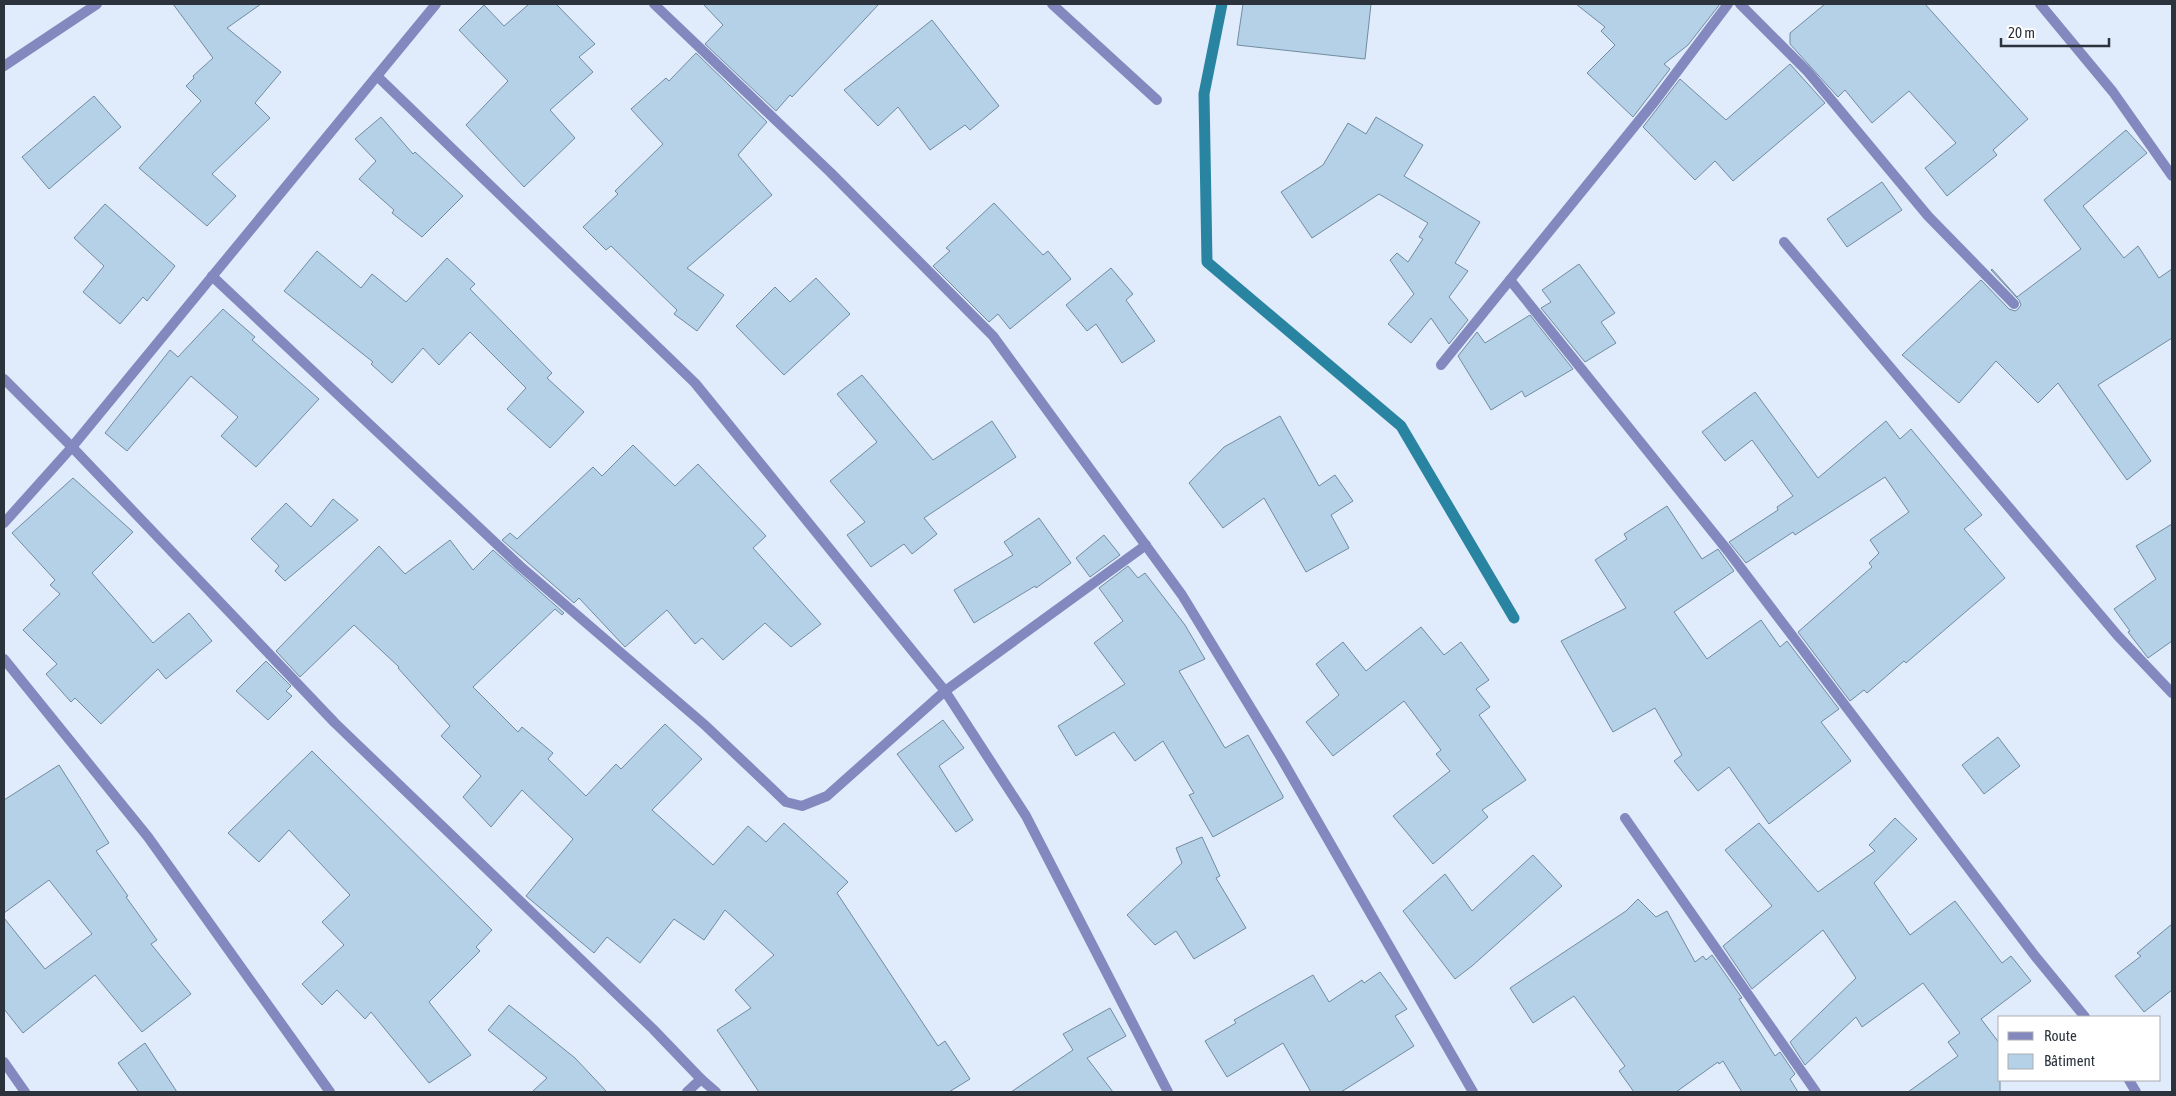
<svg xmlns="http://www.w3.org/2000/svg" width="2176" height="1096" viewBox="0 0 2176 1096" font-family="'Asap Condensed',sans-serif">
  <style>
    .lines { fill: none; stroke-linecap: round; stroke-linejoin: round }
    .stream { stroke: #2884a0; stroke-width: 11 }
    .building { fill: #b5d1e7; stroke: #718ca0 }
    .minor { stroke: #8389be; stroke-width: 10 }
  </style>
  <rect width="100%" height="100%" fill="#e0ebfc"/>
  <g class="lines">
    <path class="stream" d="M 1222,4 L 1204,94 L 1207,262 L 1401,426 L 1514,618"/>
  </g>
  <g class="building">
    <path d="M 173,4 L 261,4 L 227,28 L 281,72 L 255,103 L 270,118 L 212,174 L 236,196 L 207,226 L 139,168 L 201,101 L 186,86 L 194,78 L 193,76 L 213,58 Z"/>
    <path d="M 529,4 L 556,4 L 595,44 L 579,57 L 593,72 L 550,110 L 575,138 L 524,187 L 466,125 L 508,81 L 459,30 L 484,5 L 504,26 Z"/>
    <path d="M 703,4 L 879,4 L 792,97 L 790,95 L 776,111 L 705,44 L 723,25 Z"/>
    <path d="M 1243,4 L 1371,4 L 1365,59 L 1237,45 Z"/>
    <path d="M 1576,4 L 1720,4 L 1688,45 L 1664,64 L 1670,69 L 1633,117 L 1587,73 L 1615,45 L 1601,31 L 1605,27 Z"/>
    <path d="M 1825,4 L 1925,4 L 2028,119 L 1993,150 L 1997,155 L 1947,196 L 1925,168 L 1956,143 L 1909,91 L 1872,123 L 1845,90 L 1838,97 L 1790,44 L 1790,33 Z"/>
    <path d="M 932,20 L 999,106 L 970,130 L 965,125 L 930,150 L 898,107 L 878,126 L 844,90 Z"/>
    <path d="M 696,53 L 767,122 L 738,155 L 772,195 L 687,268 L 724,295 L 697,331 L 674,314 L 677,310 L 611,246 L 606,250 L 583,227 L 618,194 L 615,191 L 663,144 L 631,109 L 666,78 L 669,81 Z"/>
    <path d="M 1790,64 L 1825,103 L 1733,181 L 1715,161 L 1695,180 L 1643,127 L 1680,79 L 1726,120 Z"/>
    <path d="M 94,96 L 121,127 L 49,189 L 22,157 Z"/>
    <path d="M 381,117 L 413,154 L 415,152 L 463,196 L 422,237 L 392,213 L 394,210 L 359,179 L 376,161 L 355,139 Z"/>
    <path d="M 1376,117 L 1423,145 L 1404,176 L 1480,222 L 1455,263 L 1468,271 L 1449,297 L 1468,320 L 1449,344 L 1431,318 L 1411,343 L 1388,324 L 1414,294 L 1390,260 L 1397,253 L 1408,262 L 1423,239 L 1419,237 L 1428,223 L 1379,194 L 1312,238 L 1281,192 L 1323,165 L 1348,123 L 1366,134 Z"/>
    <path d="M 2126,130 L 2147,153 L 2083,206 L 2124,258 L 2138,246 L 2159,278 L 2172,269 L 2172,338 L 2098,385 L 2151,461 L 2127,480 L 2058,383 L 2038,403 L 1996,361 L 1959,403 L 1902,355 L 1981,280 L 2009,309 L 2015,311 L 2018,309 L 2021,305 L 2019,300 L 1991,270 L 1992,269 L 2017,297 L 2081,249 L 2044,200 Z"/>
    <path d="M 1882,182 L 1902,210 L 1847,247 L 1827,219 Z"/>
    <path d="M 994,203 L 1043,255 L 1048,251 L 1071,279 L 1010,329 L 998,314 L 989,322 L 933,266 L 950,251 L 946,248 Z"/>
    <path d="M 105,204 L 175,266 L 147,301 L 143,297 L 120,324 L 83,292 L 104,266 L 74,238 Z"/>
    <path d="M 317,251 L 361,288 L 372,274 L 406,302 L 447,258 L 475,284 L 470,289 L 552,373 L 547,378 L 584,412 L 550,448 L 507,409 L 526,388 L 470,332 L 439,365 L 423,348 L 392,383 L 371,364 L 373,362 L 284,291 Z"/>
    <path d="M 1579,264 L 1615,313 L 1601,322 L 1616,343 L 1585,362 L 1541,308 L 1551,302 L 1542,290 Z"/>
    <path d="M 1111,268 L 1133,294 L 1126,300 L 1155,341 L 1122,363 L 1096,324 L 1087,331 L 1066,305 Z"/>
    <path d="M 816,278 L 850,314 L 784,375 L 736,326 L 775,287 L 790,302 Z"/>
    <path d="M 223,309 L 255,337 L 252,340 L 319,399 L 256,467 L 221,436 L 238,417 L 191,376 L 127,451 L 105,433 L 170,350 L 178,357 Z"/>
    <path d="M 1530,315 L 1573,369 L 1525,397 L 1522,391 L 1491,410 L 1458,356 L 1477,332 L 1485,343 Z"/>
    <path d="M 862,375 L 933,460 L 992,421 L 1016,457 L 924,518 L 937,534 L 912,554 L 904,544 L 871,567 L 847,535 L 865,522 L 830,481 L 877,442 L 837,394 Z"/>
    <path d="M 1755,392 L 1818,478 L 1886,421 L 1900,439 L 1911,429 L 1982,515 L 1964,529 L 2005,578 L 1906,663 L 1904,661 L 1867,693 L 1864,690 L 1850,701 L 1798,632 L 1872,567 L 1869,563 L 1879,553 L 1870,540 L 1909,512 L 1885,477 L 1795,535 L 1793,532 L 1746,563 L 1729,542 L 1778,510 L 1777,507 L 1793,496 L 1752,440 L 1725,461 L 1702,432 Z"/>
    <path d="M 1280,416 L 1319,486 L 1335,475 L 1353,501 L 1331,515 L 1349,548 L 1306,572 L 1264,498 L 1223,528 L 1189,483 L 1224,447 Z"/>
    <path d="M 633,445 L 675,486 L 698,464 L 766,536 L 753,548 L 821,624 L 791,647 L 765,623 L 723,660 L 702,638 L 695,644 L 667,610 L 625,647 L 579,598 L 574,603 L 502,540 L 510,533 L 517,539 L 593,467 L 602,476 Z"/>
    <path d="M 73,478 L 133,532 L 92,573 L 153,643 L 189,613 L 212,641 L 166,679 L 158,669 L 101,724 L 75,698 L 71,702 L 46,674 L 57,664 L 23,630 L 60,594 L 50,585 L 55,580 L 12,533 Z"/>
    <path d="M 333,499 L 358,520 L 285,581 L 275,571 L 279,566 L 251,539 L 286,503 L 311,527 Z"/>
    <path d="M 1667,506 L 1702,559 L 1718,549 L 1734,571 L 1674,612 L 1707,659 L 1761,620 L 1780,647 L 1787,641 L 1839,709 L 1821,722 L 1851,761 L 1769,824 L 1729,767 L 1698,791 L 1674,761 L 1682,755 L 1655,708 L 1613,732 L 1561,641 L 1626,608 L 1595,560 L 1627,539 L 1624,534 Z"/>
    <path d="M 1039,518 L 1071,563 L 1036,588 L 1035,586 L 974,623 L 954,590 L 1013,555 L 1004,542 Z"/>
    <path d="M 2172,524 L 2172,641 L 2148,658 L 2128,632 L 2130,631 L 2114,609 L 2156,579 L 2136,546 Z"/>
    <path d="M 1104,535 L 1120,555 L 1090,577 L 1076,558 Z"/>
    <path d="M 450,540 L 473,570 L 493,550 L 564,613 L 562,615 L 555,609 L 473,687 L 518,732 L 522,727 L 553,753 L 548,759 L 586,796 L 616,764 L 621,769 L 665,724 L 702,759 L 652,810 L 713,865 L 748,826 L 766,842 L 784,823 L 848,882 L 837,893 L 938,1046 L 945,1041 L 970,1079 L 949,1092 L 759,1092 L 717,1030 L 751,1008 L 735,990 L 774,955 L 725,910 L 704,940 L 674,919 L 640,963 L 607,937 L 594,953 L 526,896 L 573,839 L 522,790 L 491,827 L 463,797 L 481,776 L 441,736 L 450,726 L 398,668 L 399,667 L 354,625 L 300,677 L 276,651 L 379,546 L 405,574 Z"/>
    <path d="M 1128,566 L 1138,578 L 1145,573 L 1185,625 L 1205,659 L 1179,671 L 1225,748 L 1248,735 L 1283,796 L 1283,798 L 1213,837 L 1189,795 L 1194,793 L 1163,741 L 1135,761 L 1114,732 L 1076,756 L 1058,726 L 1125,684 L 1094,643 L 1123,621 L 1099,588 Z"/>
    <path d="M 1421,627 L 1444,655 L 1461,642 L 1489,680 L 1476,689 L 1490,707 L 1479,715 L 1526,780 L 1482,810 L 1488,817 L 1433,864 L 1393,816 L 1450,771 L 1436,754 L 1441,750 L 1404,701 L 1333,756 L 1306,722 L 1339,695 L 1316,664 L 1343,642 L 1366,671 Z"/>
    <path d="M 266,661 L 291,686 L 286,691 L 292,696 L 268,720 L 236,691 Z"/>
    <path d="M 943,720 L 964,748 L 939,766 L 973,820 L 956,832 L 897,754 Z"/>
    <path d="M 1998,737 L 2020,766 L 1984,794 L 1962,765 Z"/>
    <path d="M 312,751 L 492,930 L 476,947 L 480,951 L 429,1002 L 471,1055 L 429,1083 L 371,1012 L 365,1019 L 337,990 L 322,1005 L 302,984 L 344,945 L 322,922 L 350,895 L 289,830 L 259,862 L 228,833 Z"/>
    <path d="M 59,765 L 109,843 L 96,851 L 128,896 L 126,897 L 157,940 L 151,944 L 191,994 L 142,1032 L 95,975 L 23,1033 L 4,1009 L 4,918 L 45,969 L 92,934 L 49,880 L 4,913 L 4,800 Z"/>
    <path d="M 1895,818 L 1917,839 L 1874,883 L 1910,935 L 1955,901 L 2002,963 L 2011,956 L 2031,981 L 1981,1019 L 2000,1044 L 2000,1092 L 1908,1092 L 1958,1056 L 1948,1042 L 1960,1033 L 1923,983 L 1862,1027 L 1856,1017 L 1805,1065 L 1790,1042 L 1856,978 L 1823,930 L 1752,989 L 1723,946 L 1772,906 L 1725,850 L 1759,823 L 1818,892 L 1875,851 L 1869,845 Z"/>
    <path d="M 1202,837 L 1220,876 L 1216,878 L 1246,928 L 1194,959 L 1176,931 L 1155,945 L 1127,915 L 1182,863 L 1176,848 Z"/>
    <path d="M 1533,855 L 1562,886 L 1472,966 L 1455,979 L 1403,911 L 1445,874 L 1472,911 Z"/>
    <path d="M 1638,899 L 1656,917 L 1667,911 L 1695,962 L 1703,956 L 1706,960 L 1712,955 L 1742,998 L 1739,999 L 1775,1056 L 1780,1052 L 1795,1074 L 1790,1079 L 1798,1092 L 1742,1092 L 1723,1061 L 1719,1064 L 1718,1062 L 1676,1092 L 1634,1092 L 1619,1071 L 1625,1066 L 1574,996 L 1533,1023 L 1510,988 L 1626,911 Z"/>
    <path d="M 2172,924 L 2172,990 L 2144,1012 L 2115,976 L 2141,956 L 2137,953 Z"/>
    <path d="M 1380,972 L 1407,1009 L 1395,1016 L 1414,1046 L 1341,1092 L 1311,1092 L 1283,1043 L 1227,1077 L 1205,1041 L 1236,1023 L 1234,1020 L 1313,975 L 1329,1002 L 1362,980 L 1364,983 Z"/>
    <path d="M 509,1005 L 575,1058 L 607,1092 L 532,1092 L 547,1078 L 488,1030 Z"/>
    <path d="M 1110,1008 L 1126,1036 L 1087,1058 L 1113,1092 L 1011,1092 L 1073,1050 L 1063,1034 Z"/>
    <path d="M 145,1043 L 177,1092 L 139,1092 L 118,1063 Z"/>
  </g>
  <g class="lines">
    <g class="minor">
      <path d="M 654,4 L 830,172 L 993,336 L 1182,595 L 1280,756 L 1473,1092"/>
      <path d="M 1052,4 L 1157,100"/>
      <path d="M 1740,4 L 1808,72 L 1928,216 L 2014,304"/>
      <path d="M 2040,4 L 2113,92 L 2172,176"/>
      <path d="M 4,66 L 97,4"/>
      <path d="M 377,76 L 695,383 L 945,691 L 1026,816 L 1168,1092"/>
      <path d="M 1784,242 L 2118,636 L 2172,693"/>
      <path d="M 212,276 L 520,566 L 706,726 L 786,802 L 802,806 L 827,796 L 945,691 L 1146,545"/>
      <path d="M 1510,280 L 1728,551 L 2035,956 L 2085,1017"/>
      <path d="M 1441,365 L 1655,101 L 1728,4"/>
      <path d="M 4,379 L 72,447 L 335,723 L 653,1029 L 701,1079 L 716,1092"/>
      <path d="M 4,523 L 72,447 L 436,4"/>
      <path d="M 4,659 L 148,837 L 330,1092"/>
      <path d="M 1625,818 L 1816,1092"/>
      <path d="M 4,1062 L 25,1092"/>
      <path d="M 2129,1080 L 2136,1092"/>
      <path d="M 687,1092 L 701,1079"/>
    </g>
  </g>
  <rect width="2176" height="1096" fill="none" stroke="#2c333d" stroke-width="10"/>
  <rect x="1998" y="1016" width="162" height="65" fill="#ffffff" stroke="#abadb1"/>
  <rect x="2008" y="1032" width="25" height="8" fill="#8389be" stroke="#abadb1"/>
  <text x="2044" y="1041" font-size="15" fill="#2c333d">Route</text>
  <rect x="2008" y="1054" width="25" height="15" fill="#b5d1e7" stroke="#abadb1"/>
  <text x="2044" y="1066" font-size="15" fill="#2c333d">Bâtiment</text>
  <path d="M2001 38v8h108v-8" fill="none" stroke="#2c333d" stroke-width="2.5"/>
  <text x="2008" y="38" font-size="15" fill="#2c333d" stroke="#ffffff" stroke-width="4" paint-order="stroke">20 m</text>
</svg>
